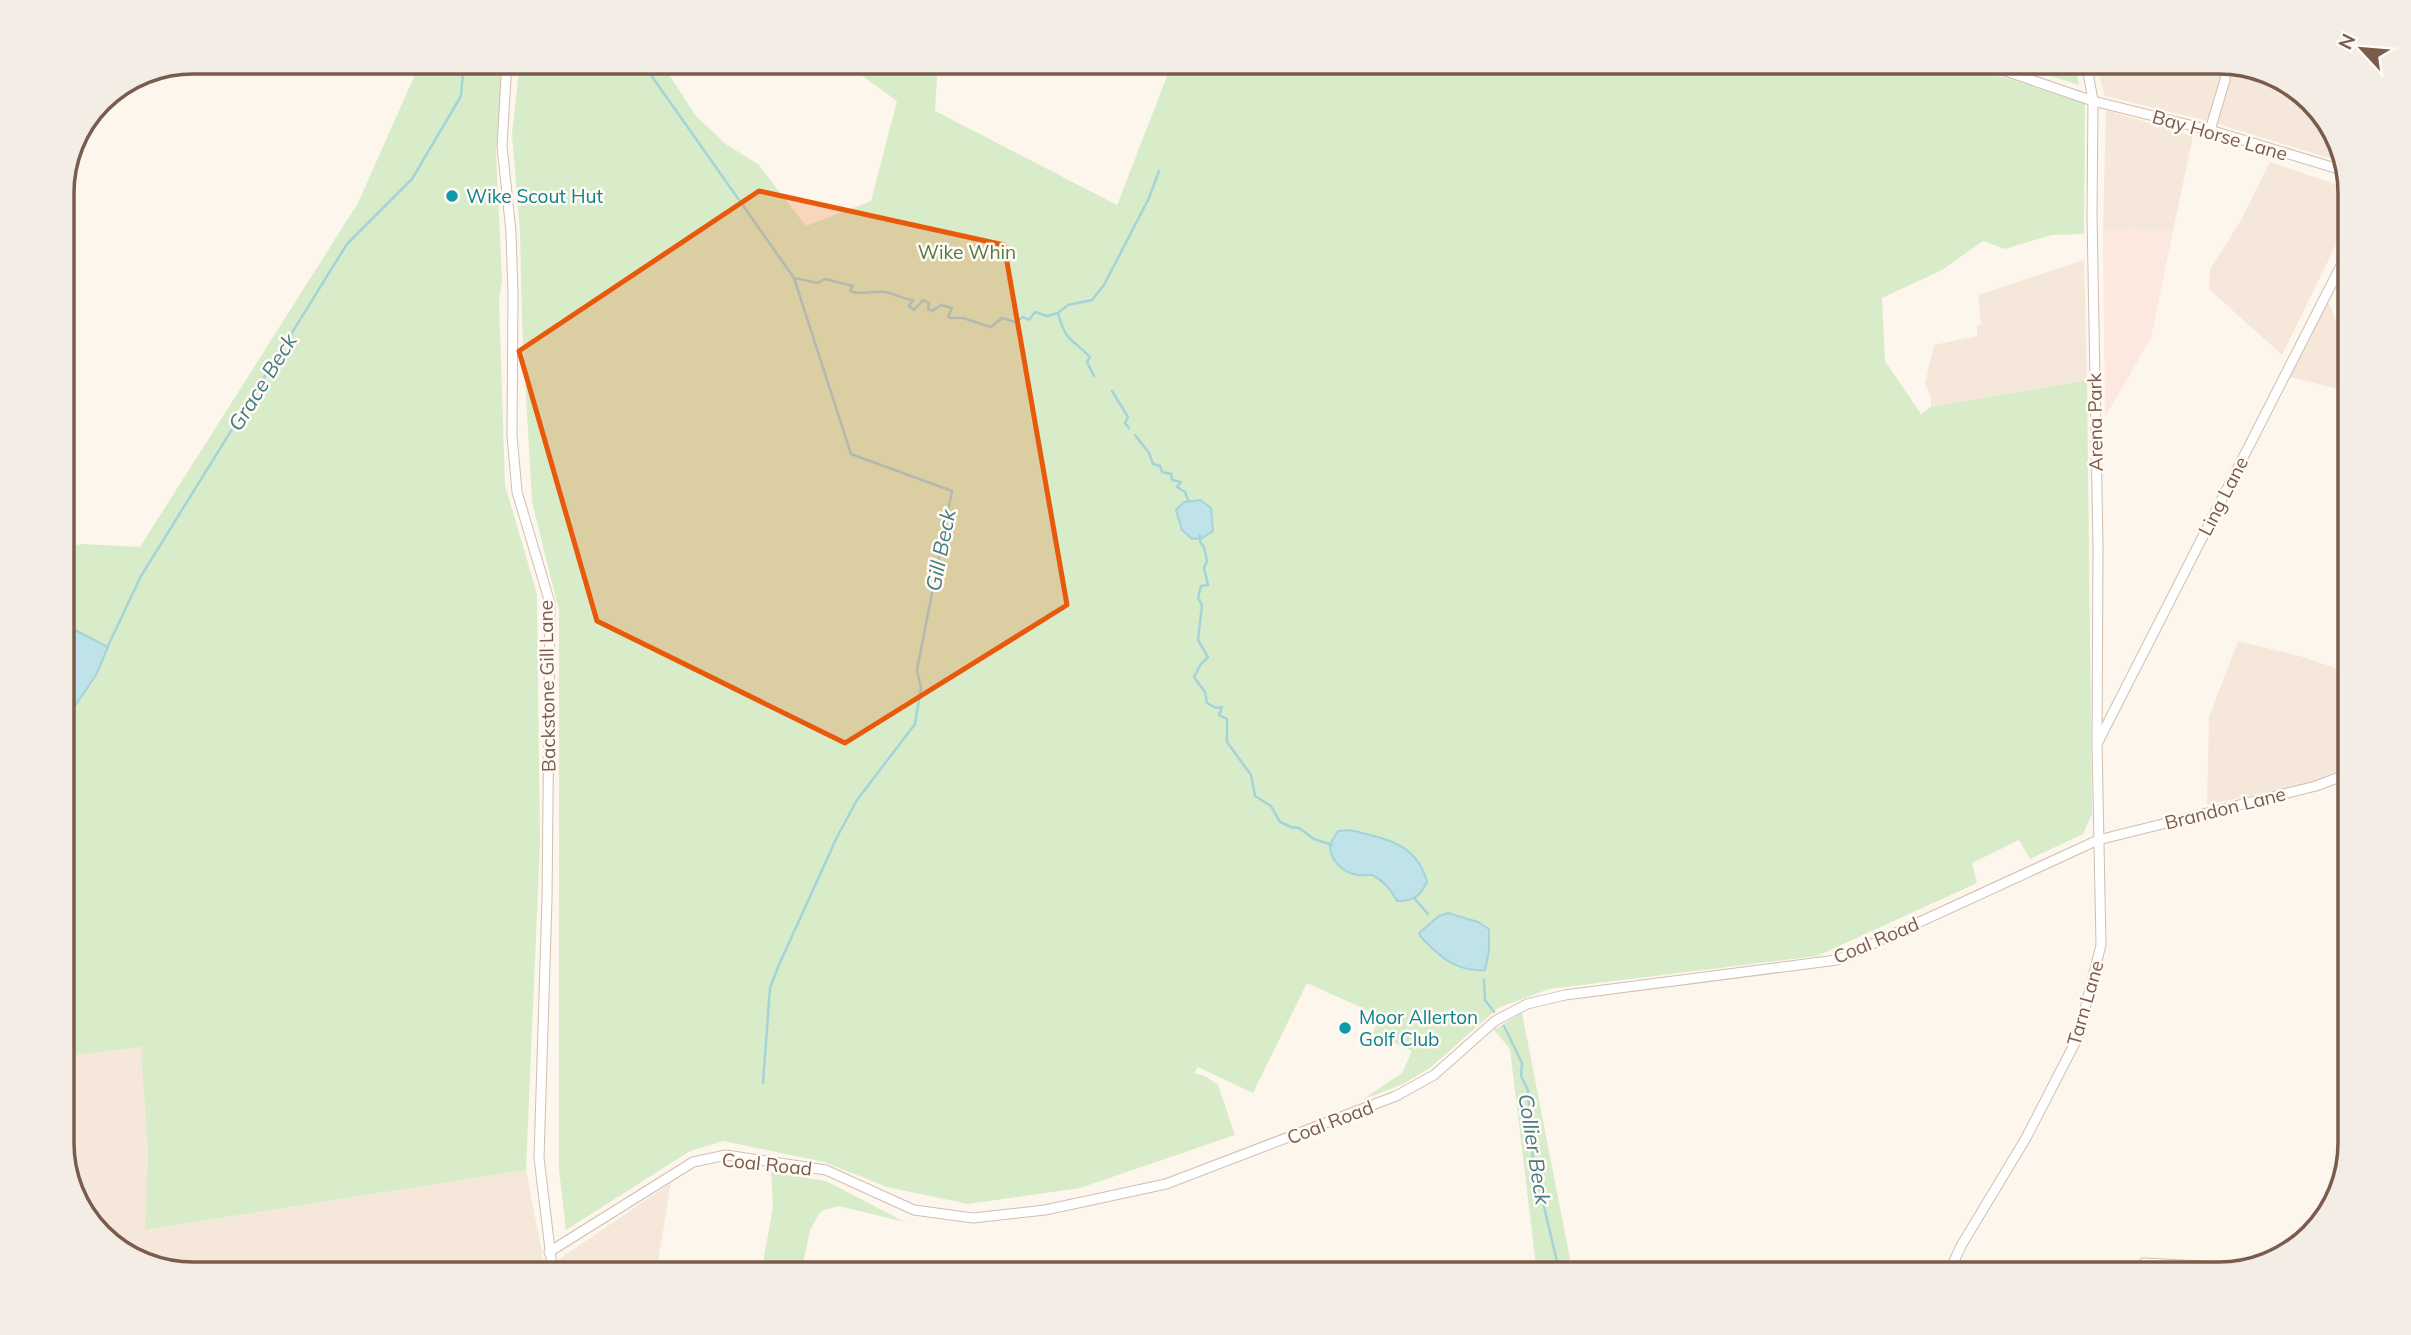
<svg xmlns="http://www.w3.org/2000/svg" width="2411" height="1335" viewBox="0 0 2411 1335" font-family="Mulish,sans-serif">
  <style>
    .residential { fill: #f5e8da }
    .commercial { fill: #fde8e0 }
    .green { fill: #d8ecc9 }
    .water { fill: #bfe3e8; stroke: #a5d3da; stroke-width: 2 }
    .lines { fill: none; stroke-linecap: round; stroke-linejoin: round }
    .stream { stroke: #a5d3da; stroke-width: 2.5 }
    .minor-casing { stroke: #d1beb0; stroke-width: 11 }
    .minor { stroke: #fff; stroke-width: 9 }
    .marked { fill: #e8590c; fill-opacity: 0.2; stroke: #e8590c; stroke-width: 5; stroke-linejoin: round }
    .culture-dot { fill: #0f9aa8; stroke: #fffaf3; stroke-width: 2.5 }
    .labels { text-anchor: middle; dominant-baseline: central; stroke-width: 5; stroke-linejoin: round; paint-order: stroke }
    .street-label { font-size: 19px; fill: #7a5c4d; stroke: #fffaf3 }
    .culture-label { font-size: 19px; fill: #0d838f; stroke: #fffaf3; text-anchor: start }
    .park-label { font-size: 19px; fill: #537a41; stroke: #fffaf3 }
    .water-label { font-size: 21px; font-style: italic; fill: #437c86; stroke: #fffaf3 }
    .rim { fill: none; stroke: #7a5c4d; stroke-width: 3.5 }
  </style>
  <rect width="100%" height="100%" fill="#fdf6ec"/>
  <g class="residential">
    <path d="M 2095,61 L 2219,61 L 2277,75 L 2328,120 L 2342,162 L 2208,121 L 2105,96 Z"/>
    <path d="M 2106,110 L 2193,136 L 2173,231 L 2103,230 Z"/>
    <path d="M 2270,162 L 2349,189 L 2349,218 L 2282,355 L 2209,289 L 2210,269 L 2240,222 Z"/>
    <path d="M 2084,260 L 2087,380 L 1931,407 L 1931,396 L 1925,384 L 1934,345 L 1977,336 L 1977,326 L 1981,324 L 1978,295 Z"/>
    <path d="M 2328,300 L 2335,319 L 2350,325 L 2350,392 L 2290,377 Z"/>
    <path d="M 2238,641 L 2303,657 L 2350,673 L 2350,766 L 2309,783 L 2207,805 L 2209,717 Z"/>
    <path d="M 142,1047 L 148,1153 L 146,1230 L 526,1170 L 546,1274 L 192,1274 L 134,1260 L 84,1216 L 73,1184 L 68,1056 Z"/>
    <path d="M 671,1183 L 656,1274 L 558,1274 L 555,1262 Z"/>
  </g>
  <path class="commercial" d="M 2103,230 L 2173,231 L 2151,338 L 2105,417 Z"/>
  <g class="green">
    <path d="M 421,61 L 504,61 L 496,150 L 502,282 L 499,299 L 505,485 L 537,594 L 540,843 L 526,1170 L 145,1230 L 148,1153 L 141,1047 L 68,1056 L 73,1184 L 62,1152 L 62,548 L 82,544 L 140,547 L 358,203 Z"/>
    <path d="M 520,61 L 660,61 L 696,116 L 727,145 L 758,164 L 806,226 L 871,201 L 897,101 L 861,75 L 864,61 L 938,61 L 935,111 L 1117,205 L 1173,61 L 1952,61 L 2085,103 L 2084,234 L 2051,235 L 2005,249 L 1983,241 L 1942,270 L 1882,298 L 1885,361 L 1921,414 L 1931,407 L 2087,380 L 2092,814 L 2083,834 L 2030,859 L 2019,840 L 1972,863 L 1977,883 L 1817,956 L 1549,989 L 1498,1008 L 1430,1068 L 1403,1084 L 1362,1100 L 1402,1073 L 1412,1051 L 1373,1033 L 1380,1016 L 1307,983 L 1253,1093 L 1198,1067 L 1194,1073 L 1205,1076 L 1218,1085 L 1235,1135 L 1080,1188 L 968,1204 L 887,1187 L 824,1162 L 723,1141 L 690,1151 L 566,1230 L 559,1170 L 559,611 L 532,502 L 522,323 L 520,232 L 512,134 Z"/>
    <path d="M 2004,61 L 2075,61 L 2079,85 Z"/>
    <path d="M 1522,1013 L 1573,1274 L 1537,1274 L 1510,1049 L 1494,1030 Z"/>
    <path d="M 771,1172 L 826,1181 L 905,1222 L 839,1206 L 821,1211 L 810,1230 L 801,1274 L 761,1274 L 773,1207 Z"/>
  </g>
  <g class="water">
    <path d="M 1200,500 L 1211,508 L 1213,531 L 1202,538 L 1192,539 L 1182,530 L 1176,510 L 1184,502 Z"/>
    <path d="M 63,624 L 108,647 L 96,675 L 62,725 Z"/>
    <path d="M 1350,830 C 1386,839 1417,843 1427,882 C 1420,897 1413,901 1397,901 C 1392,891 1385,882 1374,876 C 1368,873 1364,876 1358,875 C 1342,873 1329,859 1330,844 L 1338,831 Z"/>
    <path d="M 1448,913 L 1478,922 L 1489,929 L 1489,951 L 1485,970 C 1456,972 1440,957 1421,937 L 1419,933 L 1439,916 Z"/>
  </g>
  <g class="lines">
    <g class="stream">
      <path d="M 641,61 L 794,278 L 851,454 L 952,491 L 917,670 L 921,688 L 915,724 L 857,800 L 837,837 L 778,967 L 770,988 L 763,1083"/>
      <path d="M 794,278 L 818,283 L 825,279 L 853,286 L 850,291 C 862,296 873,290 885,292 C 894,293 902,299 913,300 L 909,306 L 914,310 L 923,300 L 929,303 L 928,309 L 932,311 L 941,305 L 952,308 L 948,317 L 950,318 L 963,318 L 991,327 L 1002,318 L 1015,322 L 1023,317 L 1029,320 L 1035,312 L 1047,316 L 1058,313 C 1066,343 1072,338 1090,357 L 1087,362 L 1094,376"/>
      <path d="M 1058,313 L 1068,305 L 1092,300 L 1104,285 L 1149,198 L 1159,171"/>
      <path d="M 1112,391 L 1128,417 L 1125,423 L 1129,428"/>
      <path d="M 1135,435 L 1149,453 L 1153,464 L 1160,466 L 1162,472 L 1171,474 L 1172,480 L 1181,482 L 1177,487 L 1185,492 L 1189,502"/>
      <path d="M 1200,535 L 1200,542 L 1204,547 L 1207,561 L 1204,568 L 1208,585 L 1201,586 L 1198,598 L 1202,605 L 1198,640 L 1208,657 L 1201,664 L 1194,677 L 1205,692 L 1207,703 L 1216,708 L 1222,707 L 1219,715 L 1227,719 L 1227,742 L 1251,775 L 1255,796 L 1271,806 L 1280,822 L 1291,827 L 1299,828 L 1314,839 L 1332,845"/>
      <path d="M 107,648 L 141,576 L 347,244 L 412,179 L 461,96 L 464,61"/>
      <path d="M 1414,898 L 1428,914"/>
      <path d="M 1484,980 L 1485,1000 L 1494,1012"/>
      <path d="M 1504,1026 L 1522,1063 L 1521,1076 L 1528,1090 L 1533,1160 L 1560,1274"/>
      <path d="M 62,1054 L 64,1058 L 69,1174"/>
    </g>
    <g class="minor-casing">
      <g id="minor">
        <path d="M 507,61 L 502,146 L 511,232 L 513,295 L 512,435 L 517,492 L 550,603 L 547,899 L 539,1158 L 553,1274"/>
        <path d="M 1976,61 L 2093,101 L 2210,130 L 2345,171"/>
        <path d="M 2210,130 L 2225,80 L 2226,63"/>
        <path d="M 2098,742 L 2350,248"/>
        <path d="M 549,1252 L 693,1162 L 726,1155 L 826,1170 L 914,1210 L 973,1218 L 1045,1210 L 1166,1184 L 1396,1096 L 1434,1075 L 1495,1021 L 1527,1004 L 1565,995 L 1837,960 L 2098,840 L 2316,786 L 2350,773"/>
        <path d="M 1948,1274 L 1961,1246 L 2026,1138 L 2078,1037 L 2101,945 L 2097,743 L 2098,547 L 2092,215 L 2093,101 L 2086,61"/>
        <path d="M 2141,1274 L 2144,1263 L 2238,1268"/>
      </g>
    </g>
    <use href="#minor" class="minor"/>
  </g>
  <path class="marked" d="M 759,191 L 1004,245 L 1067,605 L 845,743 L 597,621 L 519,351 Z"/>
  <g class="culture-dot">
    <circle cx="452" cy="196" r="7"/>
    <circle cx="1345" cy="1028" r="7"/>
  </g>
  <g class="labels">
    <g class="street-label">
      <text transform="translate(2220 135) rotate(16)">Bay Horse Lane</text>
      <text transform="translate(2095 422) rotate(-91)">Arena Park</text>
      <text transform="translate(2223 496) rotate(-63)">Ling Lane</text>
      <text transform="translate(547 686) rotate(-91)">Backstone Gill Lane</text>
      <text transform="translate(2225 808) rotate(-14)">Brandon Lane</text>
      <text transform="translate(1876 940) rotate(-23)">Coal Road</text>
      <text transform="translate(2085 1003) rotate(-74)">Tarn Lane</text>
      <text transform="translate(1330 1122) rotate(-21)">Coal Road</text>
      <text transform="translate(767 1164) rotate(6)">Coal Road</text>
    </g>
    <g class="culture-label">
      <text x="466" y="196">Wike Scout Hut</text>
      <text x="1359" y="1017">Moor Allerton<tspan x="1359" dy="22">Golf Club</tspan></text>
    </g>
    <g class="park-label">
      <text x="967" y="252">Wike Whin</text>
    </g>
    <g class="water-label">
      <text transform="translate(262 382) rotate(-58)">Grace Beck</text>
      <text transform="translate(940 550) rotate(-79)">Gill Beck</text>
      <text transform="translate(1535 1149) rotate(81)">Collier Beck</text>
    </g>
  </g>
  <path d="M0 0H2411V1335H0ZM193 74H2219A119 119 0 0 1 2338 193V1143A119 119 0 0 1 2219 1262H193A119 119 0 0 1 74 1143V193A119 119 0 0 1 193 74Z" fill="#f4ede6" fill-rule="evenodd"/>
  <path class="rim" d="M193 74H2219A119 119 0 0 1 2338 193V1143A119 119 0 0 1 2219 1262H193A119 119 0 0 1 74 1143V193A119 119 0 0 1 193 74Z"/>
  <g transform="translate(2362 49) rotate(296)" stroke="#fffaf3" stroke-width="5" paint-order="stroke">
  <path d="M0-5L12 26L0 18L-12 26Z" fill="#7a5c4d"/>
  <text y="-10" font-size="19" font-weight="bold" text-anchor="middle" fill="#7a5c4d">N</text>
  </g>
</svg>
